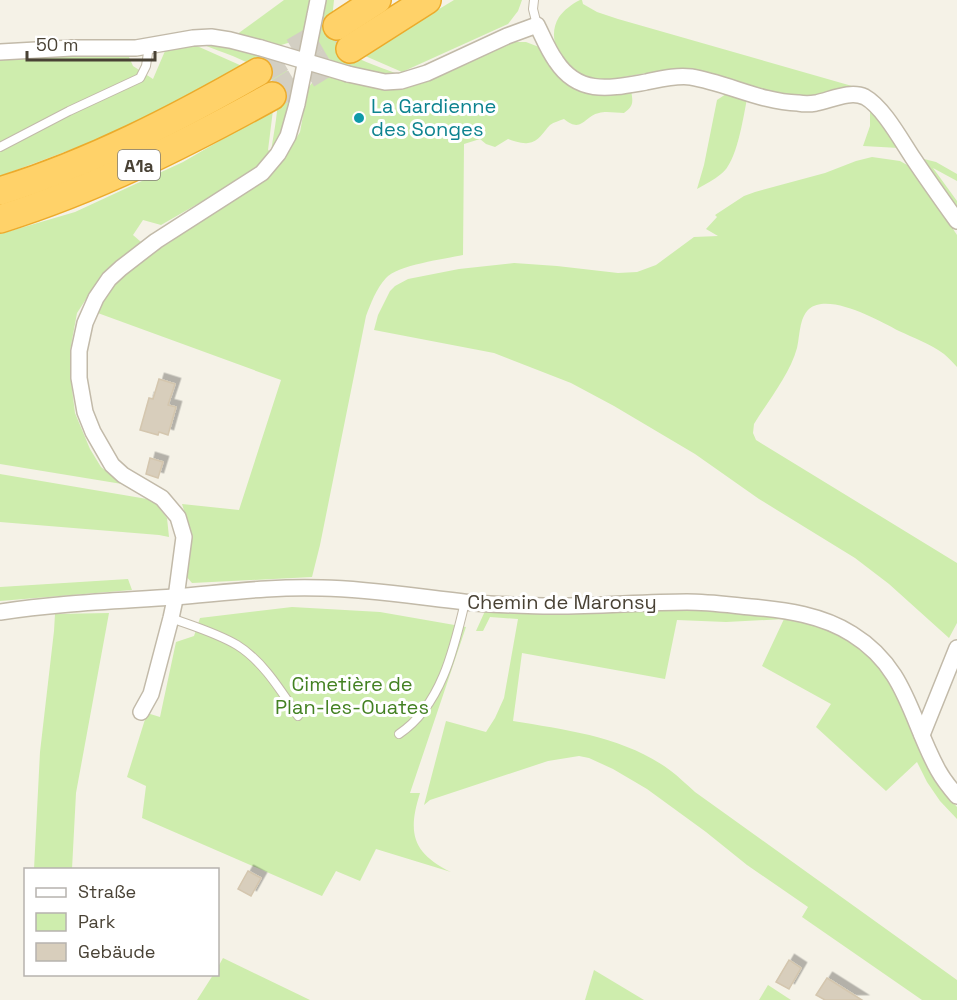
<svg xmlns="http://www.w3.org/2000/svg" width="957" height="1000" viewBox="0 0 957 1000" font-family="'Space Grotesk',sans-serif">
  <style>
    .green { fill: #ceedad }
    .building { fill: #d8cebc; stroke: #d4c6ae; stroke-width: 1.5; filter: url(#shadow) }
    .lines { fill: none; stroke-linecap: round; stroke-linejoin: round }
    .motorway-tunnel { stroke: #d3cfc3; stroke-width: 27; stroke-dasharray: 27 14; stroke-linecap: butt }
    .service-casing { stroke: #c2baa9; stroke-width: 10 }
    .minor-casing { stroke: #c2baa9; stroke-width: 18 }
    .motorway-casing { stroke: #ecab2b; stroke-width: 30 }
    .service { stroke: #fff; stroke-width: 8 }
    .minor { stroke: #fff; stroke-width: 15 }
    .motorway { stroke: #ffd269; stroke-width: 27 }
    .minor-bridge-casing { stroke: #c2baa9; stroke-width: 18; stroke-linecap: butt }
    .minor-bridge { stroke: #fff; stroke-width: 15 }
    .culture-dot { fill: #0f9aa8; stroke: #fff; stroke-width: 2 }
    .labels { text-anchor: middle; dominant-baseline: central; stroke-width: 6; stroke-linejoin: round; paint-order: stroke }
    .shield { fill: #fff; stroke: #807b72; stroke-width: 1.5 }
    .shield-label { font-size: 18px; font-weight: bold; fill: #494235 }
    .culture-label { font-size: 20px; fill: #0d838f; stroke: #fff; text-anchor: start }
    .street-label { font-size: 20px; fill: #494235; stroke: #fff }
    .park-label { font-size: 20px; fill: #438122; stroke: #fff }
  </style>
  <defs>
    <filter id="shadow"><feDropShadow dx="5.5" dy="-5.5" stdDeviation="0" flood-color="#0004"/></filter>
  </defs>
  <rect width="100%" height="100%" fill="#f5f2e7"/>
  <g class="green">
    <path d="M 284,0 L 312,0 L 305,28 L 298,38 L 291,42 L 278,46 L 236,35 Z"/>
    <path d="M 324,0 L 334,0 C 333,11 331,22 334,33 C 340,57 379,66 400,75 L 389,76 L 337,65 L 326,56 L 319,44 L 317,31 Z"/>
    <path d="M 454,0 L 522,0 L 518,11 L 508,24 L 402,72 L 363,55 Z"/>
    <path d="M 580,0 L 582,0 L 583,4 L 597,12 L 618,19 L 852,86 C 831,93 812,98 789,96 C 781,95 772,91 763,89 C 735,81 704,69 674,70 C 658,71 640,74 624,77 C 613,79 604,82 593,80 C 568,74 543,43 559,17 C 564,10 572,4 580,0 Z"/>
    <path d="M 513,42 L 526,42 L 539,47 C 551,69 566,92 594,94 C 606,95 619,92 631,90 C 633,102 634,106 624,113 C 616,113 606,111 599,113 C 584,116 582,134 564,119 C 559,121 554,122 550,125 C 543,132 539,142 528,143 C 522,144 514,141 508,139 L 495,147 L 486,144 L 480,139 L 464,144 L 463,255 C 445,259 397,265 386,278 C 376,289 371,303 366,316 L 320,545 L 312,577 L 192,583 L 185,575 L 188,523 L 182,504 L 239,510 L 281,380 L 95,312 L 107,291 L 132,265 L 169,243 L 234,197 L 253,189 L 284,158 L 300,132 L 308,88 L 315,79 L 327,77 L 378,88 L 408,88 Z"/>
    <path d="M 199,43 L 213,43 L 271,58 L 282,64 L 289,74 L 290,80 L 291,94 L 289,110 L 276,149 L 255,171 L 161,225 L 143,220 L 133,235 L 141,242 L 103,273 L 77,313 L 70,351 L 71,381 L 75,413 L 90,449 L 101,467 L 122,484 L 0,464 L 0,234 L 75,212 L 183,162 L 273,110 L 268,150 L 271,152 C 273,136 281,101 276,86 C 268,65 219,52 199,43 Z"/>
    <path d="M 187,45 L 197,46 L 242,66 L 113,134 L 0,176 L 0,59 L 44,56 L 129,57 L 133,66 L 153,79 L 165,51 Z"/>
    <path d="M 729,92 L 747,99 C 743,118 737,163 721,174 C 714,180 705,184 697,189 L 704,165 L 717,100 Z"/>
    <path d="M 870,109 L 880,117 L 899,148 L 863,146 L 870,126 Z"/>
    <path d="M 872,157 L 900,161 L 909,166 L 921,181 L 957,235 L 957,367 C 953,363 949,358 944,354 C 931,344 914,338 899,331 C 880,321 829,292 809,309 C 799,318 800,336 797,348 C 790,374 768,401 754,424 L 753,433 L 756,440 L 957,563 L 957,623 L 949,638 L 889,584 L 855,558 L 759,499 L 695,454 L 614,406 L 571,383 L 494,353 L 374,330 L 378,315 L 390,291 L 395,286 L 408,279 L 459,269 L 514,263 L 557,266 L 618,273 L 637,272 L 656,265 L 694,237 L 718,236 L 706,229 L 717,217 L 715,215 L 744,196 L 755,192 L 825,173 L 856,161 Z"/>
    <path d="M 920,158 L 936,162 L 957,174 L 957,181 L 933,168 L 957,201 L 957,210 Z"/>
    <path d="M 0,474 L 153,500 L 167,518 L 169,537 L 159,535 L 0,522 Z"/>
    <path d="M 128,579 L 132,590 L 0,601 L 0,587 Z"/>
    <path d="M 292,607 L 380,612 L 466,627 L 410,793 L 420,793 C 407,834 413,853 451,872 L 376,849 L 360,881 L 336,871 L 322,896 L 142,818 L 146,786 L 127,777 L 147,713 L 160,717 L 176,642 L 194,636 L 200,618 Z"/>
    <path d="M 654,608 C 693,609 732,611 772,617 C 786,620 802,622 816,626 C 844,634 874,654 888,679 C 912,722 924,769 957,807 L 957,819 L 940,801 L 927,782 L 917,762 L 886,791 L 816,727 L 831,704 L 762,666 L 784,619 L 726,622 L 677,620 L 665,679 L 522,653 L 513,721 C 567,730 626,737 671,771 C 679,777 687,785 695,792 L 957,980 L 957,1000 L 922,1000 L 802,917 L 808,907 L 747,865 L 706,832 L 647,789 L 613,769 L 589,758 L 579,756 L 548,761 L 430,800 L 424,805 L 446,721 L 486,732 L 495,718 L 504,698 L 518,619 L 490,617 L 483,631 L 476,631 L 485,611 L 567,614 Z"/>
    <path d="M 109,613 L 76,793 L 72,869 L 34,869 L 40,752 L 54,631 L 55,614 Z"/>
    <path d="M 223,958 L 310,1000 L 197,1000 L 213,975 L 218,974 L 218,967 Z"/>
    <path d="M 594,970 L 644,1000 L 585,1000 Z"/>
    <path d="M 768,985 L 791,1000 L 759,1000 Z"/>
  </g>
  <g class="building">
    <path d="M 159,379 L 175,384 L 168,405 L 176,407 L 168,435 L 159,432 L 158,435 L 140,430 L 149,398 L 153,399 Z"/>
    <path d="M 150,458 L 163,462 L 158,478 L 146,474 Z"/>
    <path d="M 248,871 L 261,878 L 251,896 L 238,889 Z"/>
    <path d="M 789,960 L 801,968 L 789,989 L 776,982 Z"/>
    <path d="M 827,978 L 862,1000 L 825,1000 L 816,995 Z"/>
  </g>
  <g class="lines">
    <g class="motorway-tunnel">
      <path d="M 258,72 L 337,26"/>
      <path d="M 272,96 L 350,49"/>
    </g>
    <g class="service-casing">
      <g id="service">
        <path d="M 534,0 L 533,9 L 537,25"/>
        <path d="M 0,147 L 69,111 L 140,78 L 146,66 L 149,46"/>
        <path d="M 171,618 C 193,626 217,633 237,645 C 263,661 281,691 298,716"/>
        <path d="M 399,734 C 441,706 454,649 465,602"/>
      </g>
    </g>
    <g class="minor-casing">
      <g id="minor">
        <path d="M 315,15 L 318,0"/>
        <path d="M 0,52 L 72,48 L 136,48 L 193,38 L 211,37 L 230,40 L 261,48"/>
        <path d="M 348,74 L 385,82 L 401,81 L 427,73 L 507,36 L 537,25 C 543,37 548,50 556,61 C 579,96 611,88 646,82 C 661,79 676,75 691,77 C 727,83 761,102 798,103 C 804,104 810,104 816,103 C 831,100 850,90 865,97 C 883,107 901,140 913,158 C 927,179 942,200 957,221"/>
        <path d="M 0,612 C 57,603 116,601 174,597 C 223,593 273,586 322,588 C 374,589 424,598 475,603 C 498,605 521,605 544,606 C 592,607 640,602 687,602 C 708,602 730,605 751,607 C 786,610 822,615 852,634 C 907,668 910,719 938,770 C 943,779 950,788 957,796"/>
        <path d="M 141,712 L 151,694 L 171,618 L 177,590 L 184,537 L 178,517 L 162,498 L 123,475 L 112,465 L 93,432 L 85,412 L 79,378 L 79,351 L 85,323 L 96,298 L 109,279 L 121,268 L 156,241 L 262,173 L 278,154 L 288,136 L 297,104"/>
        <path d="M 922,735 L 957,648"/>
      </g>
    </g>
    <g class="motorway-casing">
      <g id="motorway">
        <path d="M 337,26 L 377,0"/>
        <path d="M 350,49 L 427,0"/>
        <path d="M 0,191 C 91,163 176,119 258,72"/>
        <path d="M 0,219 C 96,189 185,144 272,96"/>
      </g>
    </g>
    <use href="#service" class="service"/>
    <use href="#minor" class="minor"/>
    <use href="#motorway" class="motorway"/>
    <g class="minor-bridge-casing">
      <g id="minor-bridge">
        <path d="M 261,48 L 348,74"/>
        <path d="M 297,104 L 315,15"/>
      </g>
    </g>
    <use href="#minor-bridge" class="minor-bridge"/>
  </g>
  <circle class="culture-dot" cx="359" cy="118" r="6"/>
  <g class="labels">
    <rect class="shield" x="118" y="150" width="42" height="30" rx="4.5"/>
    <g class="shield-label">
      <text x="139" y="165">A1a</text>
    </g>
    <g class="culture-label">
      <text x="371" y="106">La Gardienne<tspan x="371" dy="23">des Songes</tspan></text>
    </g>
    <g class="street-label">
      <text x="562" y="602">Chemin de Maronsy</text>
    </g>
    <g class="park-label">
      <text x="352" y="684">Cimetière de<tspan x="352" dy="23">Plan-les-Ouates</tspan></text>
    </g>
  </g>
  <rect x="24" y="868" width="195" height="108" fill="#ffffff" stroke="#b6b3ae" stroke-width="1.5"/>
  <rect x="36" y="888" width="30" height="9" fill="#ffffff" stroke="#b6b3ae" stroke-width="1.5"/>
  <text x="78" y="898" font-size="18" fill="#494235">Straße</text>
  <rect x="36" y="913" width="30" height="18" fill="#ceedad" stroke="#b6b3ae" stroke-width="1.5"/>
  <text x="78" y="928" font-size="18" fill="#494235">Park</text>
  <rect x="36" y="943" width="30" height="18" fill="#d8cebc" stroke="#b6b3ae" stroke-width="1.5"/>
  <text x="78" y="958" font-size="18" fill="#494235">Gebäude</text>
  <path d="M27 51v9h128v-9" fill="none" stroke="#494235" stroke-width="3"/>
  <text x="36" y="51" font-size="18" fill="#494235" stroke="#ffffff" stroke-width="4.5" paint-order="stroke">50 m</text>
</svg>
